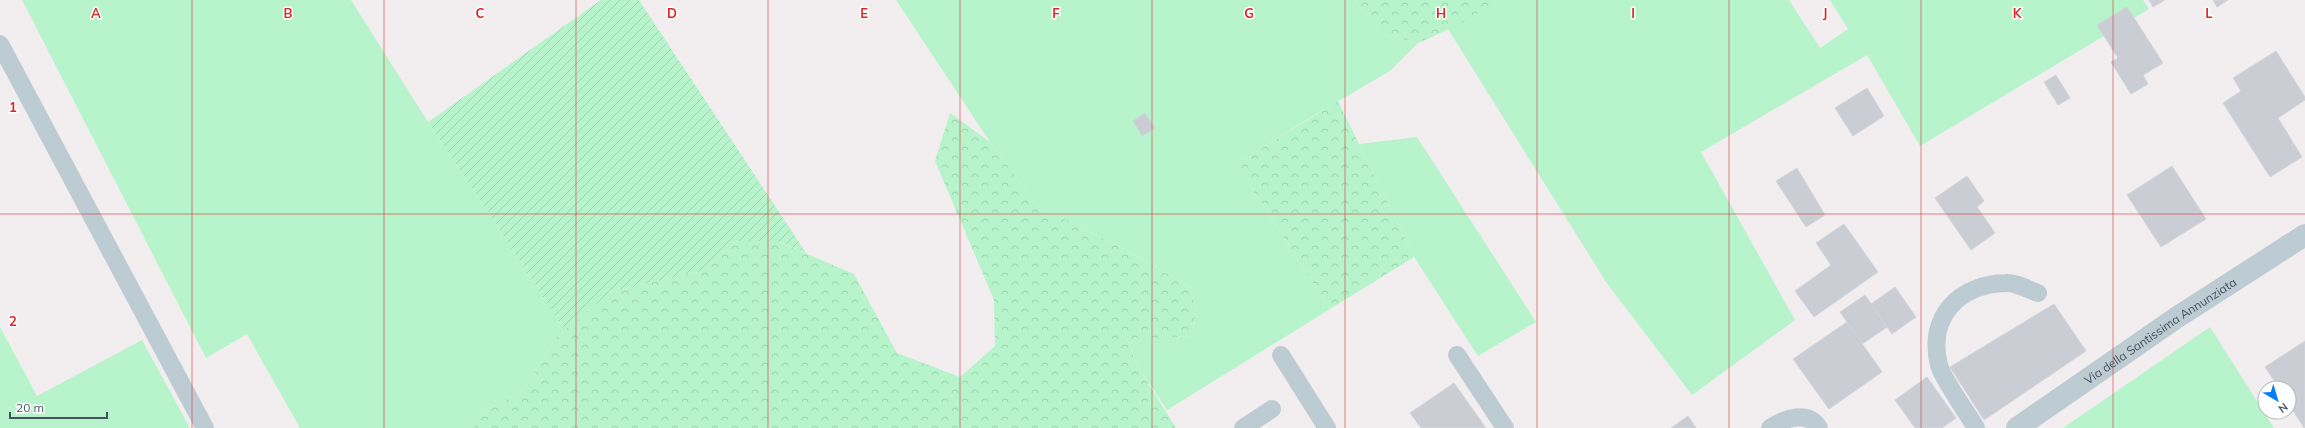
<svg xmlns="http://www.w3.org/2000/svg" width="2305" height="428" viewBox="0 0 2305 428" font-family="Mulish,sans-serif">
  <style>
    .grass { fill: #b7f4cb }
    .forest { fill: url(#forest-crowns) }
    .garden { fill: url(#garden-furrows) }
    .building { fill: #caced4; stroke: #d2d5db }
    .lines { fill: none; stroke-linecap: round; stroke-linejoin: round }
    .service { stroke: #bdcbd3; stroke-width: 18 }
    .tertiary { stroke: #bdcbd3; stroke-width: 22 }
    .grid { fill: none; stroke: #d62828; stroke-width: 1; stroke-opacity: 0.55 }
    .labels { text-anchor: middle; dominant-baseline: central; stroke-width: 3; stroke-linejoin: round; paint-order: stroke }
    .street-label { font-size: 12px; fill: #44545f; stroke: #fff }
    .grid-label { font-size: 13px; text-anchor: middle; font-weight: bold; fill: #d62828; stroke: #fff; stroke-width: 3; stroke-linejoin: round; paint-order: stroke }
  </style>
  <defs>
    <pattern id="forest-crowns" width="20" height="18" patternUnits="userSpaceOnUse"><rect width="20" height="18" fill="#b7f4cb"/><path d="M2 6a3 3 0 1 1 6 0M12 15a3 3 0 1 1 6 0" fill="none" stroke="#9fd3b1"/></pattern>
    <pattern id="garden-furrows" width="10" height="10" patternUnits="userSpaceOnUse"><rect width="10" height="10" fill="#b7f4cb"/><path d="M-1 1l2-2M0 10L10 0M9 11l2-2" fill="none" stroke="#9fd3b1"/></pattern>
  </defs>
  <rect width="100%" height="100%" fill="#f2eeef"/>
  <g class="grass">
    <path d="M 22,0 L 351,0 L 428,122 L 565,330 L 558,335 L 523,391 L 476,415 L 474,428 L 300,428 L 247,334 L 206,358 Z"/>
    <path d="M 896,0 L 1356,0 L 1357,4 L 1381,34 L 1418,43 L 1390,71 L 1311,117 L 1236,164 L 1330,309 L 1167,410 L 1137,365 L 1127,338 L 1195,336 L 1194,289 L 1122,248 L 1037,205 L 990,142 Z"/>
    <path d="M 1498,0 L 1789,0 L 1820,48 L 1848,29 L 1830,0 L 2143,0 L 2149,9 L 1920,146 L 1867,55 L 1701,152 L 1795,320 L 1692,395 L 1606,282 L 1448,29 Z"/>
    <path d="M 1417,137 L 1536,322 L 1478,356 L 1414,257 L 1359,144 Z"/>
    <path d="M 0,327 L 37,396 L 142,340 L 190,428 L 0,428 Z"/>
    <path d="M 2210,327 L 2274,428 L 2063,428 Z"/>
  </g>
  <g class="forest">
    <path d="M 1356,0 L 1498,0 L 1460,24 L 1418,43 L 1381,34 L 1357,4 Z"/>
    <path d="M 1338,101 L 1414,257 L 1330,309 L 1236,164 Z"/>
    <path d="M 950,113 L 990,142 L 1037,205 L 1122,248 L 1194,289 L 1195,336 L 1127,339 L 1137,365 L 1176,428 L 474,428 L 476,415 L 523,391 L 558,335 L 610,292 L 702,271 L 737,241 L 777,241 L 854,274 L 897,353 L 960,377 L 995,346 L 994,300 L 935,161 Z"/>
  </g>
  <path class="garden" d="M 601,0 L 639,0 L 806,253 L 777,241 L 737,241 L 702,271 L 610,292 L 565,330 L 428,122 Z"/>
  <g class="building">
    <path d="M 2149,0 L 2165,0 L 2153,7 Z"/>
    <path d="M 2213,0 L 2228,0 L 2217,7 Z"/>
    <path d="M 2127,7 L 2163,63 L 2143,75 L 2148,84 L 2131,94 L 2111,62 L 2118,58 L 2097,25 Z"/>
    <path d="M 2276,51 L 2305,97 L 2305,100 L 2278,118 L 2302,157 L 2270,177 L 2223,103 L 2241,91 L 2233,78 Z"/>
    <path d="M 2056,75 L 2070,98 L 2058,105 L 2044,82 Z"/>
    <path d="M 1867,88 L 1884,116 L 1853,136 L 1835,108 Z"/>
    <path d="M 1145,113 L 1155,128 L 1142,136 L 1133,121 Z"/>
    <path d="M 2172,166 L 2206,219 L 2161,247 L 2127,195 Z"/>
    <path d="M 1797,168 L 1825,215 L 1806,227 L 1776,181 Z"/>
    <path d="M 1967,176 L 1984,201 L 1977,207 L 1995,233 L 1971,250 L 1935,198 Z"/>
    <path d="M 1844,224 L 1878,272 L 1814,317 L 1795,291 L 1831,265 L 1816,243 Z"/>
    <path d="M 1895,287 L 1916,317 L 1892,334 L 1871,304 Z"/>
    <path d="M 1865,295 L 1887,327 L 1862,344 L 1840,312 Z"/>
    <path d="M 2054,304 L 2086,351 L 1984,420 L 1950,367 Z"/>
    <path d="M 1847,322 L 1882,372 L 1829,409 L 1793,359 Z"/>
    <path d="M 2305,341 L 2305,428 L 2304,428 L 2289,404 L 2289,388 L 2279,388 L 2265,367 Z"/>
    <path d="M 1927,377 L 1956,418 L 1942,428 L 1915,428 L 1895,400 Z"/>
    <path d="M 1454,383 L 1486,428 L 1421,428 L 1410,413 Z"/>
    <path d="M 1688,416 L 1696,428 L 1671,428 Z"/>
  </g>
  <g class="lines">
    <g class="service">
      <path d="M 0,44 L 205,428"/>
      <path d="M 1281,355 L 1327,428"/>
      <path d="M 1457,355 L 1505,428"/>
      <path d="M 1243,428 L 1272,409"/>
      <path d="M 1770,428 C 1785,418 1808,410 1819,428"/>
      <path d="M 1976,428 C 1968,414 1942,378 1939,365 C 1927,317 1959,284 2006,283 C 2015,282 2029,290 2038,293"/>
    </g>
    <path class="tertiary" id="s1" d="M 2017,428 L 2176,318 L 2305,235"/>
  </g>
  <path class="grid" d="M 192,0 L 192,428M 384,0 L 384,428M 576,0 L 576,428M 768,0 L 768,428M 960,0 L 960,428M 1152,0 L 1152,428M 1345,0 L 1345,428M 1537,0 L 1537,428M 1729,0 L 1729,428M 1921,0 L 1921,428M 2113,0 L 2113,428M 0,214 L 2305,214"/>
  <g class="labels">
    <g class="street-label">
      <text stroke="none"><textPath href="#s1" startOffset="173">Via della Santissima Annunziata</textPath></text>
    </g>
  </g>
  <g class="grid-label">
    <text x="96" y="18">A</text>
    <text x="288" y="18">B</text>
    <text x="480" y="18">C</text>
    <text x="672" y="18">D</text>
    <text x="864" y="18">E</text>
    <text x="1056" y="18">F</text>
    <text x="1249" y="18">G</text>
    <text x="1441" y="18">H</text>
    <text x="1633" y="18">I</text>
    <text x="1825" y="18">J</text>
    <text x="2017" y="18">K</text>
    <text x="2209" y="18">L</text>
    <text x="13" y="112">1</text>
    <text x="13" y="326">2</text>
  </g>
  <g transform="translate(2277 400) rotate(142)"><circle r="19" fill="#ffffff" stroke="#b4bbbf"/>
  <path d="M0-3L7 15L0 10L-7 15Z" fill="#037ff7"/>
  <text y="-6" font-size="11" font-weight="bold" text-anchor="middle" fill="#44545f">N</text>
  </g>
  <path d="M10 412v6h97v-6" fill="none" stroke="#44545f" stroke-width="2"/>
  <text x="16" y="412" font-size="12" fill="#44545f" stroke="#ffffff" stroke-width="3" paint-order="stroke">20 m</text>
</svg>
